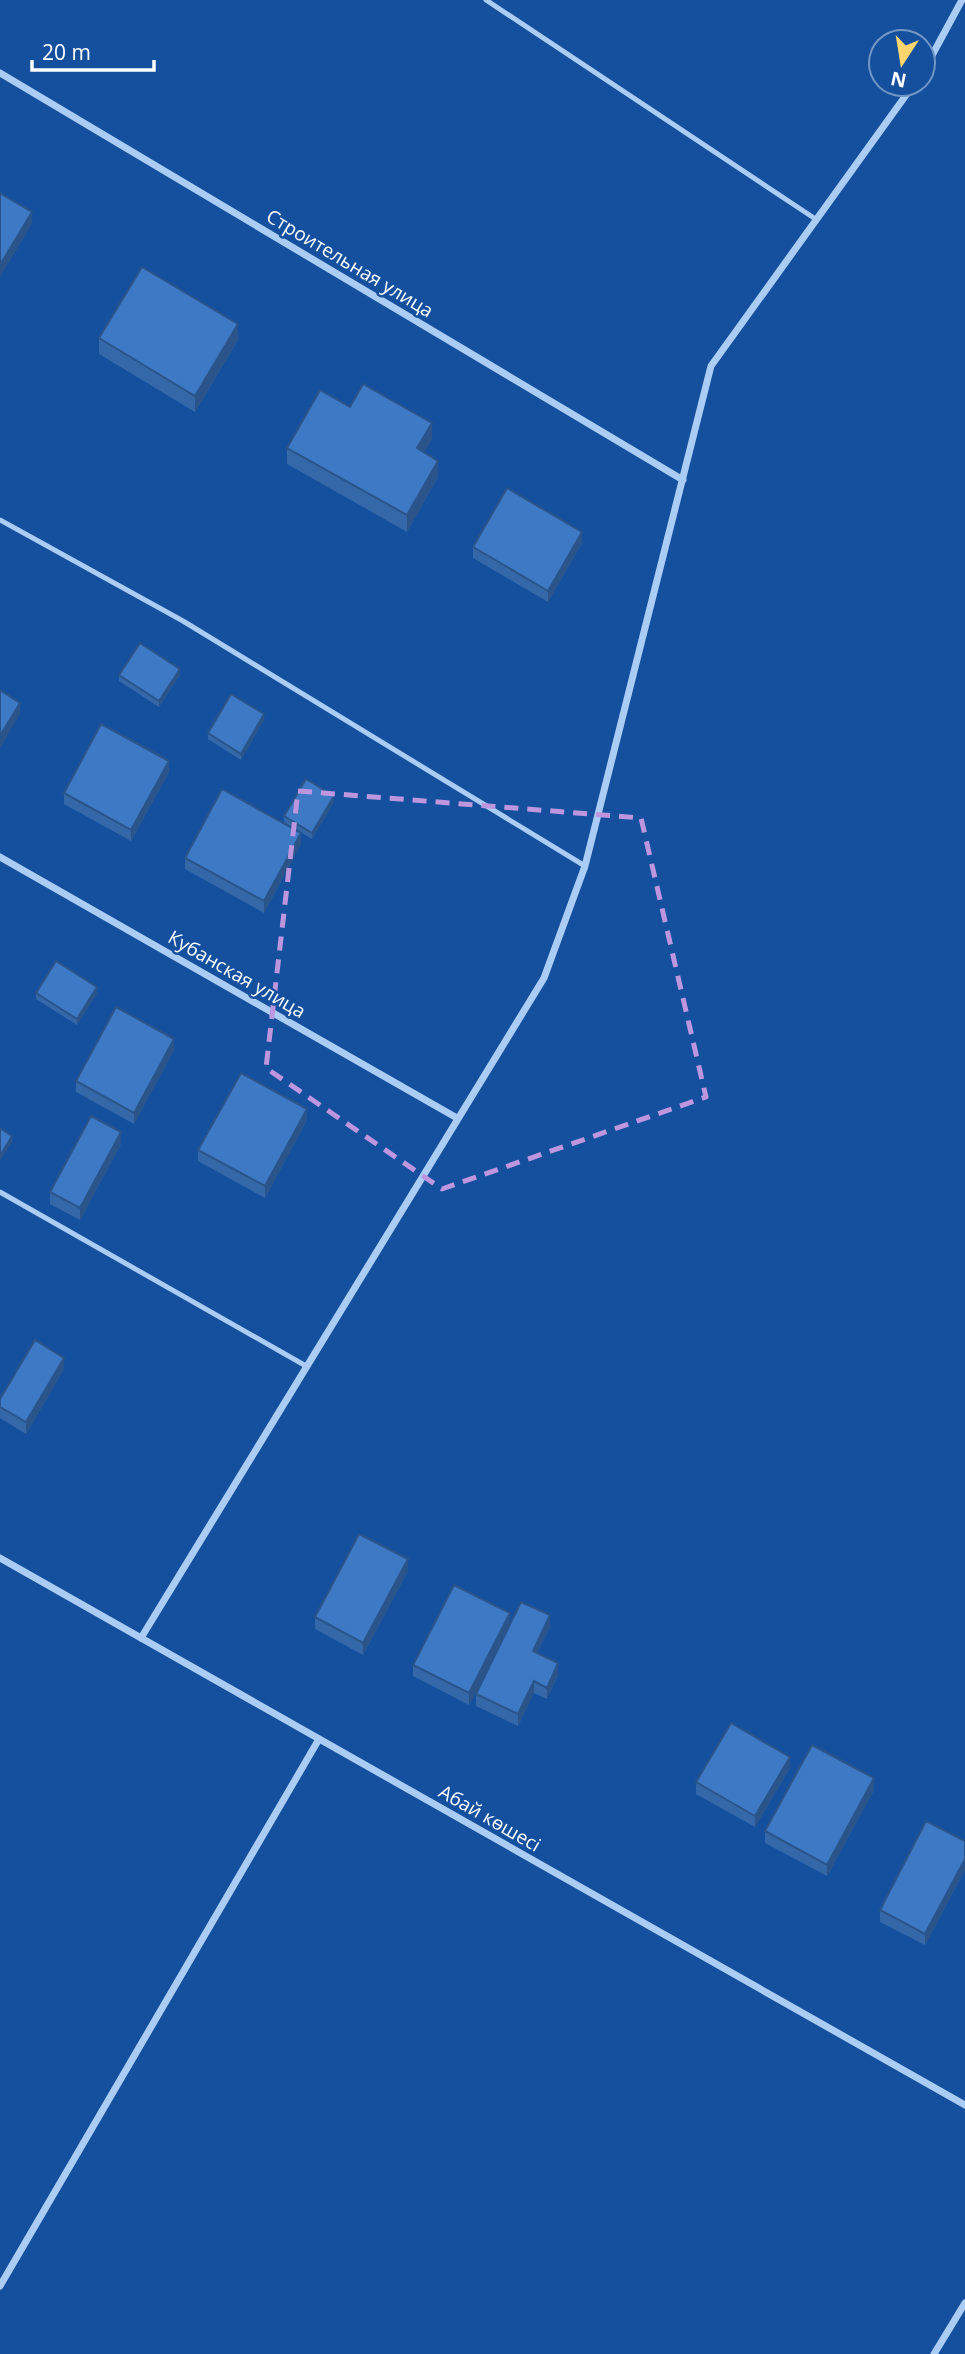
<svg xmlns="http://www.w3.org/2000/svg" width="965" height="2354" viewBox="0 0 965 2354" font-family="'Open Sans',sans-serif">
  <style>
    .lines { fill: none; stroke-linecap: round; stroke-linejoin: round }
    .lane { stroke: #abccf4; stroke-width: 5 }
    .street { stroke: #abccf4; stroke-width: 7 }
    .wall { fill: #3468a9 }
    .shaded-wall { fill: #2b558a }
    .building { fill: #3d79c5; stroke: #2b558a; stroke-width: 2 }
    .marked { fill: none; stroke: #bd96df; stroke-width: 5; stroke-dasharray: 14 9; stroke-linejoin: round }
    .labels { text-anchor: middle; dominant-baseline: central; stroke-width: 5; stroke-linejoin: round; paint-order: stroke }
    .street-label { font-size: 19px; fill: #fff; stroke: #14509e }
  </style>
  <rect width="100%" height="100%" fill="#14509e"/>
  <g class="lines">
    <g class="lane">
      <path d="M 486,0 L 817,220"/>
      <path d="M 0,520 L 183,621 L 585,866"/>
      <path d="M 0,1192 L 306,1366"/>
    </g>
    <g class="street">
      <path d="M 923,72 L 962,0"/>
      <path d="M 0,73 L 683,480"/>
      <path d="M 0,857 L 457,1118"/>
      <path d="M 0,1558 L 965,2105"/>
      <path d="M 141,1638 L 544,978 L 585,866 L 711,366 L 914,84"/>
      <path d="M 0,2286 L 319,1739"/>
      <path d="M 934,2354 L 965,2303"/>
    </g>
  </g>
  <g class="wall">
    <path d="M 99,338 L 238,340 L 195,412 L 99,354 Z"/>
    <path d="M 350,407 L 432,439 L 424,452 L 438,477 L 407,532 L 287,464 L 287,448 Z"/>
    <path d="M 582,543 L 548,602 L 473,558 L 473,547 Z"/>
    <path d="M 119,675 L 180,675 L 159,707 L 119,681 Z"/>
    <path d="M 264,720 L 241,760 L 208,739 L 208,733 Z"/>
    <path d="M 169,772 L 131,841 L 64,804 L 64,793 Z"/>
    <path d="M 334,802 L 312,839 L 284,822 L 284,816 Z"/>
    <path d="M 301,844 L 264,913 L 185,869 L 185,858 Z"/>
    <path d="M 36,993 L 97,993 L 77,1025 L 36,999 Z"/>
    <path d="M 174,1050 L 134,1124 L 76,1092 L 76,1081 Z"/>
    <path d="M 307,1120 L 265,1198 L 198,1161 L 198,1150 Z"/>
    <path d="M 121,1144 L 80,1220 L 50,1204 L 50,1192 Z"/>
    <path d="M 64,1369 L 26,1434 L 0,1418 L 0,1399 Z"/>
    <path d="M 408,1571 L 363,1655 L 315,1629 L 315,1617 Z"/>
    <path d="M 510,1625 L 550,1627 L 537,1653 L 558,1675 L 547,1699 L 534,1693 L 518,1726 L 476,1706 L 476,1694 L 509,1626 L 469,1705 L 413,1676 L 413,1665 Z"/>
    <path d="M 790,1768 L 755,1827 L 696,1794 L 696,1782 Z"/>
    <path d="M 874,1790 L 827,1876 L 765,1843 L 765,1831 Z"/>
    <path d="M 965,1841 L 965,1870 L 925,1945 L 880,1922 L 880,1910 Z"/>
  </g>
  <g class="shaded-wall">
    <path d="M 32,212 L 32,224 L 0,277 L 0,265 Z"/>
    <path d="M 238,324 L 238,340 L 195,412 L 195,396 Z"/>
    <path d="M 432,423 L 432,439 L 417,465 L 417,448 Z"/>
    <path d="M 438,461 L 438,477 L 407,532 L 407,515 Z"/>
    <path d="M 582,532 L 582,543 L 548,602 L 548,591 Z"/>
    <path d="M 180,669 L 180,675 L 159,707 L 159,701 Z"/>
    <path d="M 20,703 L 20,714 L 0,748 L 0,736 Z"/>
    <path d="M 264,714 L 264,720 L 241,760 L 241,754 Z"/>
    <path d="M 169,761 L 169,772 L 131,841 L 131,830 Z"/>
    <path d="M 334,796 L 334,802 L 312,839 L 312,833 Z"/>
    <path d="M 301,833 L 301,844 L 264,913 L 264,901 Z"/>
    <path d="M 97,987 L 97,993 L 77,1025 L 77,1019 Z"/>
    <path d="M 174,1039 L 174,1050 L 134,1124 L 134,1113 Z"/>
    <path d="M 307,1109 L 307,1120 L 265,1198 L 265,1186 Z"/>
    <path d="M 121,1132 L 121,1144 L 80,1220 L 80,1208 Z"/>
    <path d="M 12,1136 L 12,1142 L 0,1161 L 0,1156 Z"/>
    <path d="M 64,1358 L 64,1369 L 26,1434 L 26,1422 Z"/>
    <path d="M 408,1559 L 408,1571 L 363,1655 L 363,1643 Z"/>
    <path d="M 510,1613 L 510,1625 L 469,1705 L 469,1693 Z"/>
    <path d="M 550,1615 L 550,1627 L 533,1662 L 533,1651 Z"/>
    <path d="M 558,1663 L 558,1675 L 547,1699 L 547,1688 Z"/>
    <path d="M 534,1681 L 534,1693 L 518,1726 L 518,1714 Z"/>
    <path d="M 790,1757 L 790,1768 L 755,1827 L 755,1816 Z"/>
    <path d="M 874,1778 L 874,1790 L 827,1876 L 827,1865 Z"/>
    <path d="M 965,1859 L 965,1870 L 925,1945 L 925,1934 Z"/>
  </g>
  <g class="building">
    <path d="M 0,193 L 32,212 L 0,265 Z"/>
    <path d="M 142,267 L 238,324 L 195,396 L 99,338 Z"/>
    <path d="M 363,384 L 432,423 L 417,448 L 438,461 L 407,515 L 287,448 L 320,390 L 350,407 Z"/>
    <path d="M 507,488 L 582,532 L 548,591 L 473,547 Z"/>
    <path d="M 140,643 L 180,669 L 159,701 L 119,675 Z"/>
    <path d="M 0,690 L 20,703 L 0,736 Z"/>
    <path d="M 231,694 L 264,714 L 241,754 L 208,733 Z"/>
    <path d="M 101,724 L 169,761 L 131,830 L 64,793 Z"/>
    <path d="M 306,779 L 334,796 L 312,833 L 284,816 Z"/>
    <path d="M 222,789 L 301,833 L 264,901 L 185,858 Z"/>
    <path d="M 56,961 L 97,987 L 77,1019 L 36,993 Z"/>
    <path d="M 116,1007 L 174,1039 L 134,1113 L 76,1081 Z"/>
    <path d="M 241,1073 L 307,1109 L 265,1186 L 198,1150 Z"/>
    <path d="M 91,1116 L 121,1132 L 80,1208 L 50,1192 Z"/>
    <path d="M 0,1128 L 12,1136 L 0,1156 Z"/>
    <path d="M 35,1340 L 64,1358 L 26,1422 L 0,1407 L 0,1399 Z"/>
    <path d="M 359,1534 L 408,1559 L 363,1643 L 315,1617 Z"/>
    <path d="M 454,1585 L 510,1613 L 469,1693 L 413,1665 Z"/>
    <path d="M 521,1602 L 550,1615 L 533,1651 L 558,1663 L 547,1688 L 534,1681 L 518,1714 L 476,1694 Z"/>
    <path d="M 731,1723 L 790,1757 L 755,1816 L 696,1782 Z"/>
    <path d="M 812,1745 L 874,1778 L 827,1865 L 765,1831 Z"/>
    <path d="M 926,1821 L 965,1841 L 965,1859 L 925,1934 L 880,1910 Z"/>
  </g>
  <path class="marked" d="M 298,791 L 641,818 L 706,1097 L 442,1189 L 266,1068 Z"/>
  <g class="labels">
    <g class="street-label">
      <text transform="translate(350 263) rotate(31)">Строительная улица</text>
      <text transform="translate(237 974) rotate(30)">Кубанская улица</text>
      <text transform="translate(490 1818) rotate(30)">Абай көшесі</text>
    </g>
  </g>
  <g transform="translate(902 63) rotate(192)"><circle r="33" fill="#14509e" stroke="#7296c5" stroke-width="2"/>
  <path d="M0-5L12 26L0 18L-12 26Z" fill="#ffd56e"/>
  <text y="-10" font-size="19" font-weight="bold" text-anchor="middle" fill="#ffffff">N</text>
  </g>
  <path d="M32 60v10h122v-10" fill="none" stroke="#ffffff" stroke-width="3.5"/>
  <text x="42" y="60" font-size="21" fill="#ffffff" stroke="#14509e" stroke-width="5" paint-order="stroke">20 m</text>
</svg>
